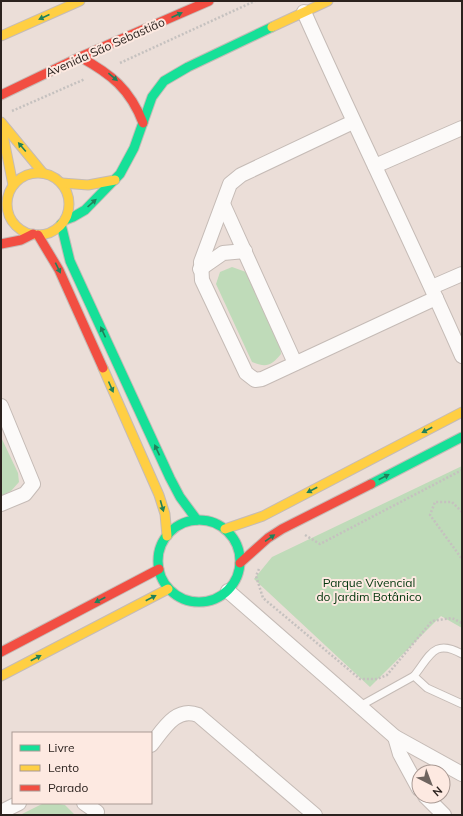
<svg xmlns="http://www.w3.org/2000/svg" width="463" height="816" viewBox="0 0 463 816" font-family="Mulish,sans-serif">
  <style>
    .green { fill: #bfdbb9 }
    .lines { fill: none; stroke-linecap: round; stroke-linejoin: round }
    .lane-casing { stroke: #c5bbb6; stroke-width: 9 }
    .street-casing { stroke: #c5bbb6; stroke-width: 16 }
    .fast-casing { stroke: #c5bbb6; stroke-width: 11 }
    .slow-casing { stroke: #c5bbb6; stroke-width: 11 }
    .jam-casing { stroke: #c5bbb6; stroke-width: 11 }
    .path { stroke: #c5c1bf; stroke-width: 2.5; stroke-dasharray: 2 2; stroke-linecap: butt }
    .lane { stroke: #fcfaf9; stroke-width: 7 }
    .street { stroke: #fcfaf9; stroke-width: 14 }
    .fast { stroke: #16e098; stroke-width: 9 }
    .slow { stroke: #ffcf43; stroke-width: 9 }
    .jam { stroke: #f24e42; stroke-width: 9 }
    .oneway { fill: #20815b }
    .labels { text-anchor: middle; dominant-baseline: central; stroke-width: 4; stroke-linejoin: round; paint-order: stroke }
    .street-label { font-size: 12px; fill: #2b221e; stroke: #fde9e1 }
    .park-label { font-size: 12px; fill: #00350c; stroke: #fde9e1 }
  </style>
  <rect width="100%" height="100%" fill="#ebded8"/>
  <g class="green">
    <path d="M 232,267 L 246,272 L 280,345 L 281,354 C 271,366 266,368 252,362 L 216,284 L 220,272 Z"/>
    <path d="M 1,437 L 18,473 L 19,482 L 11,491 L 1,496 Z"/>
    <path d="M 462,466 L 462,628 L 441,616 L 370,687 L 254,579 L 272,557 Z"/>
    <path d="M 53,803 L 65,805 L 75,815 L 20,815 L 42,804 Z"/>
  </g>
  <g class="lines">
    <g class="lane-casing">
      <g id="lane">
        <path d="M 462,654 C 434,638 430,656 414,676 L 427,688 L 462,704"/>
        <path d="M 360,706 L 414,676"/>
      </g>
    </g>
    <g class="street-casing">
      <g id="street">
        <path d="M 304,12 C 355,127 411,240 462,356"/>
        <path d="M 353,122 L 241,175 L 230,184 L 201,262 L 202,280 L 246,373 L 255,380 L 262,379 L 436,298"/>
        <path d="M 375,166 L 462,128"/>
        <path d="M 223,204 L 295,363"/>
        <path d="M 200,269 L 223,253 L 245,251"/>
        <path d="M 432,287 L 462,274"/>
        <path d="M 1,406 L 33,484 L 25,494 L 1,504"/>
        <path d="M 228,591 L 395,737 L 462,774"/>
        <path d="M 395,737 L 400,754 L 419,789"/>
        <path d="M 151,745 C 163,730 176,706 198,715 L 315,815"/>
        <path d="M 425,796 L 444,815"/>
        <path d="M 84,803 L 97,812"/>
        <path d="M 1,812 L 19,803"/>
      </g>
    </g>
    <g class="fast-casing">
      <g id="fast">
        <path d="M 65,220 L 73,217 L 85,210 L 120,174 L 134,148 L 152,97 L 164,81 L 188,67 L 272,27"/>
        <path d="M 61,224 L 70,261 L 170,478 L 180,497 L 197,520"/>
        <path d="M 371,484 L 462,437"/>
        <circle cx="199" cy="561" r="41"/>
      </g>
    </g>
    <g class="slow-casing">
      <g id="slow">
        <path d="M 272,27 L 328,1"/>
        <path d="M 1,36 L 80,1"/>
        <path d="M 1,122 L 43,173"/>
        <path d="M 1,125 L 13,185"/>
        <circle cx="38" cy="204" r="31"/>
        <path d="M 62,183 L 88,185 L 115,180"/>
        <path d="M 103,368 L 159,495 L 165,514 L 167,536"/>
        <path d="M 225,529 L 263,516 L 462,412"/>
        <path d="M 1,676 L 168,589"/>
      </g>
    </g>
    <g class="jam-casing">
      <g id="jam">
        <path d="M 80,57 C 111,74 130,89 143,123"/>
        <path d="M 1,95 L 80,57 L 209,1"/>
        <path d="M 38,235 L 59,270 L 103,368"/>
        <path d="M 1,244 L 21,240 L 33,234"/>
        <path d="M 240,563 L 268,538 L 282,529 L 371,484"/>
        <path d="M 1,652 L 159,569"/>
      </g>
    </g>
    <g class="path">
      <path d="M 120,63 L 255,1"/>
      <path d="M 12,111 L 85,79"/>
      <path d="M 462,512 L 452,502 L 435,502 L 430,515 L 462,559"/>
      <path d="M 305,535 L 320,544 L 462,470"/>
      <path d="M 259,569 L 256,576 L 263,598 L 360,679 L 377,679 L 387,675 L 432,621 L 452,618 L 462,623"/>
    </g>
    <use href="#lane" class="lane"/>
    <use href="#street" class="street"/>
    <use href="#fast" class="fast"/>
    <use href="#slow" class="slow"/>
    <use href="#jam" class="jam"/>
  </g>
  <defs><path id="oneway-solid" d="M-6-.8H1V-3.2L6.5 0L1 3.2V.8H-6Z"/></defs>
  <g class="oneway">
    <use href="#oneway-solid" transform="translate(177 15) rotate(-24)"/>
    <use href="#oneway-solid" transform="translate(44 17) rotate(156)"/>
    <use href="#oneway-solid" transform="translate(113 77) rotate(40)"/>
    <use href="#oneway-solid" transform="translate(22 147) rotate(-130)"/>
    <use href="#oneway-solid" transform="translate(92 203) rotate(-42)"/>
    <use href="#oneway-solid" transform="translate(58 268) rotate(64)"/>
    <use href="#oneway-solid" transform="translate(103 332) rotate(-115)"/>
    <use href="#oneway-solid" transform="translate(111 387) rotate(66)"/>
    <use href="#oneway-solid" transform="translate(427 430) rotate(152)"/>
    <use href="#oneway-solid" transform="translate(157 450) rotate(-115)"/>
    <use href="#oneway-solid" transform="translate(384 477) rotate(-27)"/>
    <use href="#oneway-solid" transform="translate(312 490) rotate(152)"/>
    <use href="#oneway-solid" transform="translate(162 506) rotate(74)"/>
    <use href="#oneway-solid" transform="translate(270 538) rotate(-35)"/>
    <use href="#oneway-solid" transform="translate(151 598) rotate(-28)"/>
    <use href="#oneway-solid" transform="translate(100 600) rotate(153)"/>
    <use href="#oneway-solid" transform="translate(36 658) rotate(-28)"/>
  </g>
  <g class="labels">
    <g class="street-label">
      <text transform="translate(105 47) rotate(-24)">Avenida São Sebastião</text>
    </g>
    <g class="park-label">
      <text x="369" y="582">Parque Vivencial<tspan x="369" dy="14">do Jardim Botânico</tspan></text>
    </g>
  </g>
  <rect width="463" height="816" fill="none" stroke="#2b221e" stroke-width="4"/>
  <rect x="12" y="732" width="140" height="72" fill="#fde9e1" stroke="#a99993"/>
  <rect x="20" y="745" width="20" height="6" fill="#16e098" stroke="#a99993"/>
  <text x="48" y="752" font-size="12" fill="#2b221e">Livre</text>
  <rect x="20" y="765" width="20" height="6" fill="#ffcf43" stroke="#a99993"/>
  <text x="48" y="772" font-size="12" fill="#2b221e">Lento</text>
  <rect x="20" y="785" width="20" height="6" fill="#f24e42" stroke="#a99993"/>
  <text x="48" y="792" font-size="12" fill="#2b221e">Parado</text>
  <g transform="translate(431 784) rotate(138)"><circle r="19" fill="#fde9e1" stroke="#a99993"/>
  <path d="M0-3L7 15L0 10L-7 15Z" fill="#6e645f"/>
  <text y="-6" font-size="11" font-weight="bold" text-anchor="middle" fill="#2b221e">N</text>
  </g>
</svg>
